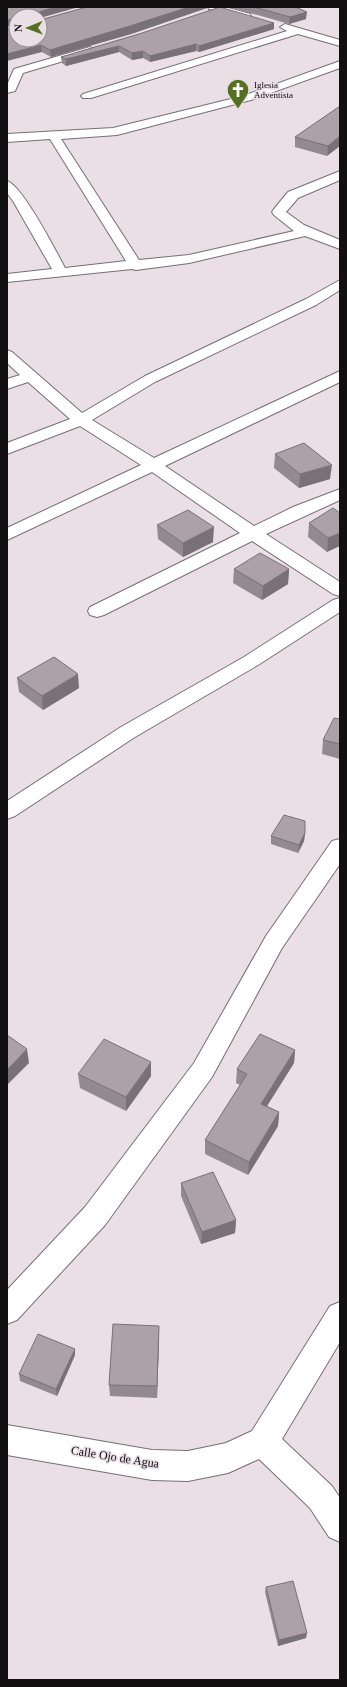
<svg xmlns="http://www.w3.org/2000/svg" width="347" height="1687" viewBox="0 0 347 1687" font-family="Georgia,serif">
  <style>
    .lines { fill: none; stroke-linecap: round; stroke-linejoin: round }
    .street-casing { stroke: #786e73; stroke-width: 2 }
    .street { fill: #fff; fill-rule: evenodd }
    .wall { fill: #938a90 }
    .shaded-wall { fill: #787175 }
    .building { fill: #aba1a7; stroke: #787175 }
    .labels { text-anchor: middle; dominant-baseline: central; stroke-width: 3; stroke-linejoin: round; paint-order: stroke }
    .far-poi-label { font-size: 9px; fill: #120f11; stroke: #e9dfe4; text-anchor: start }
    .near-street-label { font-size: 12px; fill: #120f11; stroke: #e9dfe4 }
  </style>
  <rect width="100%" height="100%" fill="#e9dfe4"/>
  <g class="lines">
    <g class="street-casing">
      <g id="street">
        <path d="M 208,7 L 225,7 L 250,14 L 251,16 L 246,19 L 209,9 Z"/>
        <path d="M 285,24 L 340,40 L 340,46 L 298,34 L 91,98 L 83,98 L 81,96 L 83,94 L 287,31 L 280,27 Z"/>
        <path d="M 90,47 L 95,50 L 94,52 L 23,73 L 15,91 L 7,93 L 7,85 L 14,69 Z"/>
        <path d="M 340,61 L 340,68 L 251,100 L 117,135 L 61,139 L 139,260 L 189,255 L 294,231 L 274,215 L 272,212 L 274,209 L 288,192 L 340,171 L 340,180 L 298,198 L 286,212 L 304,225 L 340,240 L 340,249 L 305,236 L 189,263 L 136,270 L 132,269 L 7,282 L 7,274 L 52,269 L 13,201 L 7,193 L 7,181 C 22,185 56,251 65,268 L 126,261 L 50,139 L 7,142 L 7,134 L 113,128 L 243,96 Z"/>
        <path d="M 340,280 L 340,290 L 316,305 L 155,382 L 92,420 L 154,458 L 340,371 L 340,382 L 165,466 L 254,526 L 293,507 L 340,489 L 340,500 L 266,534 L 340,582 L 340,596 L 333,594 L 252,541 L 104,615 L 97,617 L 90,615 L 88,611 L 90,607 L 240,533 L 152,472 L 7,540 L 7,528 L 141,465 L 80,426 L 7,454 L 7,443 L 70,419 L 28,382 L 7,389 L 7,379 L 20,375 L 7,363 L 7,350 L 12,352 L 82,413 L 145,376 L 306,299 Z"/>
        <path d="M 340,598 L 340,612 L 258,665 L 135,737 L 15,816 L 7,819 L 7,801 L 121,727 L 244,657 L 333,600 Z"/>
        <path d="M 340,839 L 340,864 L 282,948 L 212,1077 L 105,1225 L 17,1320 L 7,1324 L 7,1290 L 85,1207 L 194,1063 L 266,936 L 332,841 Z"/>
        <path d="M 340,1302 L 340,1342 L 282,1439 L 332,1486 L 340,1498 L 340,1542 L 329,1537 L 310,1508 L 259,1459 L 228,1473 L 188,1481 L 152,1480 L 7,1455 L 7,1425 L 152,1450 L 188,1451 L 226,1443 L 252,1431 L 330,1306 Z"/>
      </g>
    </g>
    <use href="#street" class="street"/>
  </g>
  <g class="wall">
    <path d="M 87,7 L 207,7 L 207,8 L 131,34 L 51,57 L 42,52 L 16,27 Z"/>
    <path d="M 229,7 L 295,7 L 306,19 L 289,24 Z"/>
    <path d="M 274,23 L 274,29 L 199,52 L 196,51 L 150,62 L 143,58 L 132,60 L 119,52 L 66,66 L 62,63 L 61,57 L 139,34 Z"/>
    <path d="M 340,106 L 327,156 L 295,147 L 295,137 Z"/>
    <path d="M 275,454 L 330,479 L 299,488 L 274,468 Z"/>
    <path d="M 340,513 L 327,552 L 308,537 L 309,523 Z"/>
    <path d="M 157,525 L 213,542 L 183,557 L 158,539 Z"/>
    <path d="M 234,569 L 289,569 L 288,584 L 262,600 L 233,583 Z"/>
    <path d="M 17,678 L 79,688 L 43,710 L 19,692 Z"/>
    <path d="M 340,719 L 340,759 L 322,754 L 323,740 Z"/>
    <path d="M 305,833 L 304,841 L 298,853 L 271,844 L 271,836 Z"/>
    <path d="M 295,1050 L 294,1063 L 267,1106 L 279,1112 L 278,1126 L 248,1175 L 205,1154 L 205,1140 L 240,1085 L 236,1083 L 237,1069 Z"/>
    <path d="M 78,1074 L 151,1076 L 126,1111 L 80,1088 Z"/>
    <path d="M 181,1183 L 236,1220 L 235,1233 L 201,1244 L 181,1196 Z"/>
    <path d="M 159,1326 L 159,1338 L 157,1398 L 110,1396 L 109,1385 Z"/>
    <path d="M 75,1355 L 57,1396 L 20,1381 L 19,1374 Z"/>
    <path d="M 266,1587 L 306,1638 L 278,1646 L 265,1592 Z"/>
  </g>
  <g class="shaded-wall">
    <path d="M 55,7 L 79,7 L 40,18 L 40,16 L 38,16 L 39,12 Z"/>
    <path d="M 189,7 L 207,7 L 207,8 L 131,34 L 51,57 L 50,50 Z"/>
    <path d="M 307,12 L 306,19 L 289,24 L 290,17 Z"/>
    <path d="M 16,18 L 16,25 L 7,27 L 7,20 Z"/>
    <path d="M 274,23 L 274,29 L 199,52 L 199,46 Z"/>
    <path d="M 196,44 L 196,51 L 150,62 L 150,56 Z"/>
    <path d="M 41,45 L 42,52 L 7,61 L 7,54 Z"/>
    <path d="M 119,46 L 119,52 L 66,66 L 66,59 Z"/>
    <path d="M 143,51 L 143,58 L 132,60 L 132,53 Z"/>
    <path d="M 340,136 L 340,146 L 327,156 L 328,146 Z"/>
    <path d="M 332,465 L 330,479 L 299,488 L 300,474 Z"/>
    <path d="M 214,527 L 213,542 L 183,557 L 183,543 Z"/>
    <path d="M 340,533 L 340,546 L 327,552 L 328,538 Z"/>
    <path d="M 289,569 L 288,584 L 262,600 L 263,586 Z"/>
    <path d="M 78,674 L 79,688 L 43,710 L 42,696 Z"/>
    <path d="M 305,833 L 304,841 L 298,853 L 299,845 Z"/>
    <path d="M 7,868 L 8,876 L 7,877 Z"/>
    <path d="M 27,1049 L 29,1063 L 7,1085 L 7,1070 Z"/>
    <path d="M 295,1050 L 294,1063 L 260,1117 L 261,1104 Z"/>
    <path d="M 151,1062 L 151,1076 L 126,1111 L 126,1097 Z"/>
    <path d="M 279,1112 L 278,1126 L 248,1175 L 249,1162 Z"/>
    <path d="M 236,1220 L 235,1233 L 201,1244 L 202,1232 Z"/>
    <path d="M 159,1326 L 159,1338 L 157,1398 L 157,1386 Z"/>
    <path d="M 75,1349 L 75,1355 L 57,1396 L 56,1389 Z"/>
    <path d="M 307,1633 L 306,1638 L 278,1646 L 279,1640 Z"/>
  </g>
  <g class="building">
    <path d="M 7,7 L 55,7 L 39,12 L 38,16 L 16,16 L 16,18 L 7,20 Z"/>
    <path d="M 87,7 L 189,7 L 130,26 L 50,50 L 41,45 L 7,54 L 7,29 L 16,27 L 16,40 L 40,40 L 40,20 Z"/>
    <path d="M 220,7 L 274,23 L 199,46 L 196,44 L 150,56 L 143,51 L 132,53 L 119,46 L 66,59 L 61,57 L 139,34 Z"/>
    <path d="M 254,7 L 295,7 L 307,12 L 290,17 Z"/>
    <path d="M 340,106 L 340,136 L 328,146 L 295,137 Z"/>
    <path d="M 304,443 L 332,465 L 300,474 L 275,454 Z"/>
    <path d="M 333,508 L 340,513 L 340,533 L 328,538 L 309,523 Z"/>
    <path d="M 188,510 L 214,527 L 183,543 L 157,525 Z"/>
    <path d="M 260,553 L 289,569 L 263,586 L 234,569 Z"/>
    <path d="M 54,657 L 78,674 L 42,696 L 17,678 Z"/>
    <path d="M 334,718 L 340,719 L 340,744 L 323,740 Z"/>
    <path d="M 284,815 L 305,821 L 305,833 L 299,845 L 271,836 Z"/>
    <path d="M 260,1034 L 295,1050 L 261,1104 L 279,1112 L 249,1162 L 205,1140 L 247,1074 L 237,1069 Z"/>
    <path d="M 7,1035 L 27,1049 L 7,1070 Z"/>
    <path d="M 104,1039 L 151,1062 L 126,1097 L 78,1074 Z"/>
    <path d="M 213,1172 L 236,1220 L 202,1232 L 181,1183 Z"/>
    <path d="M 113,1324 L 159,1326 L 157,1386 L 109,1385 Z"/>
    <path d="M 38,1334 L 75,1349 L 56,1389 L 19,1374 Z"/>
    <path d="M 293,1581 L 307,1633 L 279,1640 L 266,1587 Z"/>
  </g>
  <defs>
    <g id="church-pin" transform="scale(1.15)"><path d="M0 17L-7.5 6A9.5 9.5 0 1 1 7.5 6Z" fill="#557023" stroke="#e9dfe4"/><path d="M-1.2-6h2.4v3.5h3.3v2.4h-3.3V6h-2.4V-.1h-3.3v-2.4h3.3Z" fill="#fff"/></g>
  </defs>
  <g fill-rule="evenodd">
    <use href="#church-pin" x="238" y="90"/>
  </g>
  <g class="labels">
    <g class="far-poi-label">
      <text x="254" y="85">Iglesia<tspan x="254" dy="10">Adventista</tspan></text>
    </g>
    <g class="near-street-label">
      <text transform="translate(115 1457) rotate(9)">Calle Ojo de Agua</text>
    </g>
  </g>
  <rect width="347" height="1687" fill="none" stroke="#120f11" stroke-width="16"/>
  <g transform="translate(28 28) rotate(269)"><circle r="19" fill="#e9dfe4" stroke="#938c90"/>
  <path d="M0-3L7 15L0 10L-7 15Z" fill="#557023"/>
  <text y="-6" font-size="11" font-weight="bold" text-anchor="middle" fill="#120f11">N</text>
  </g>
</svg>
